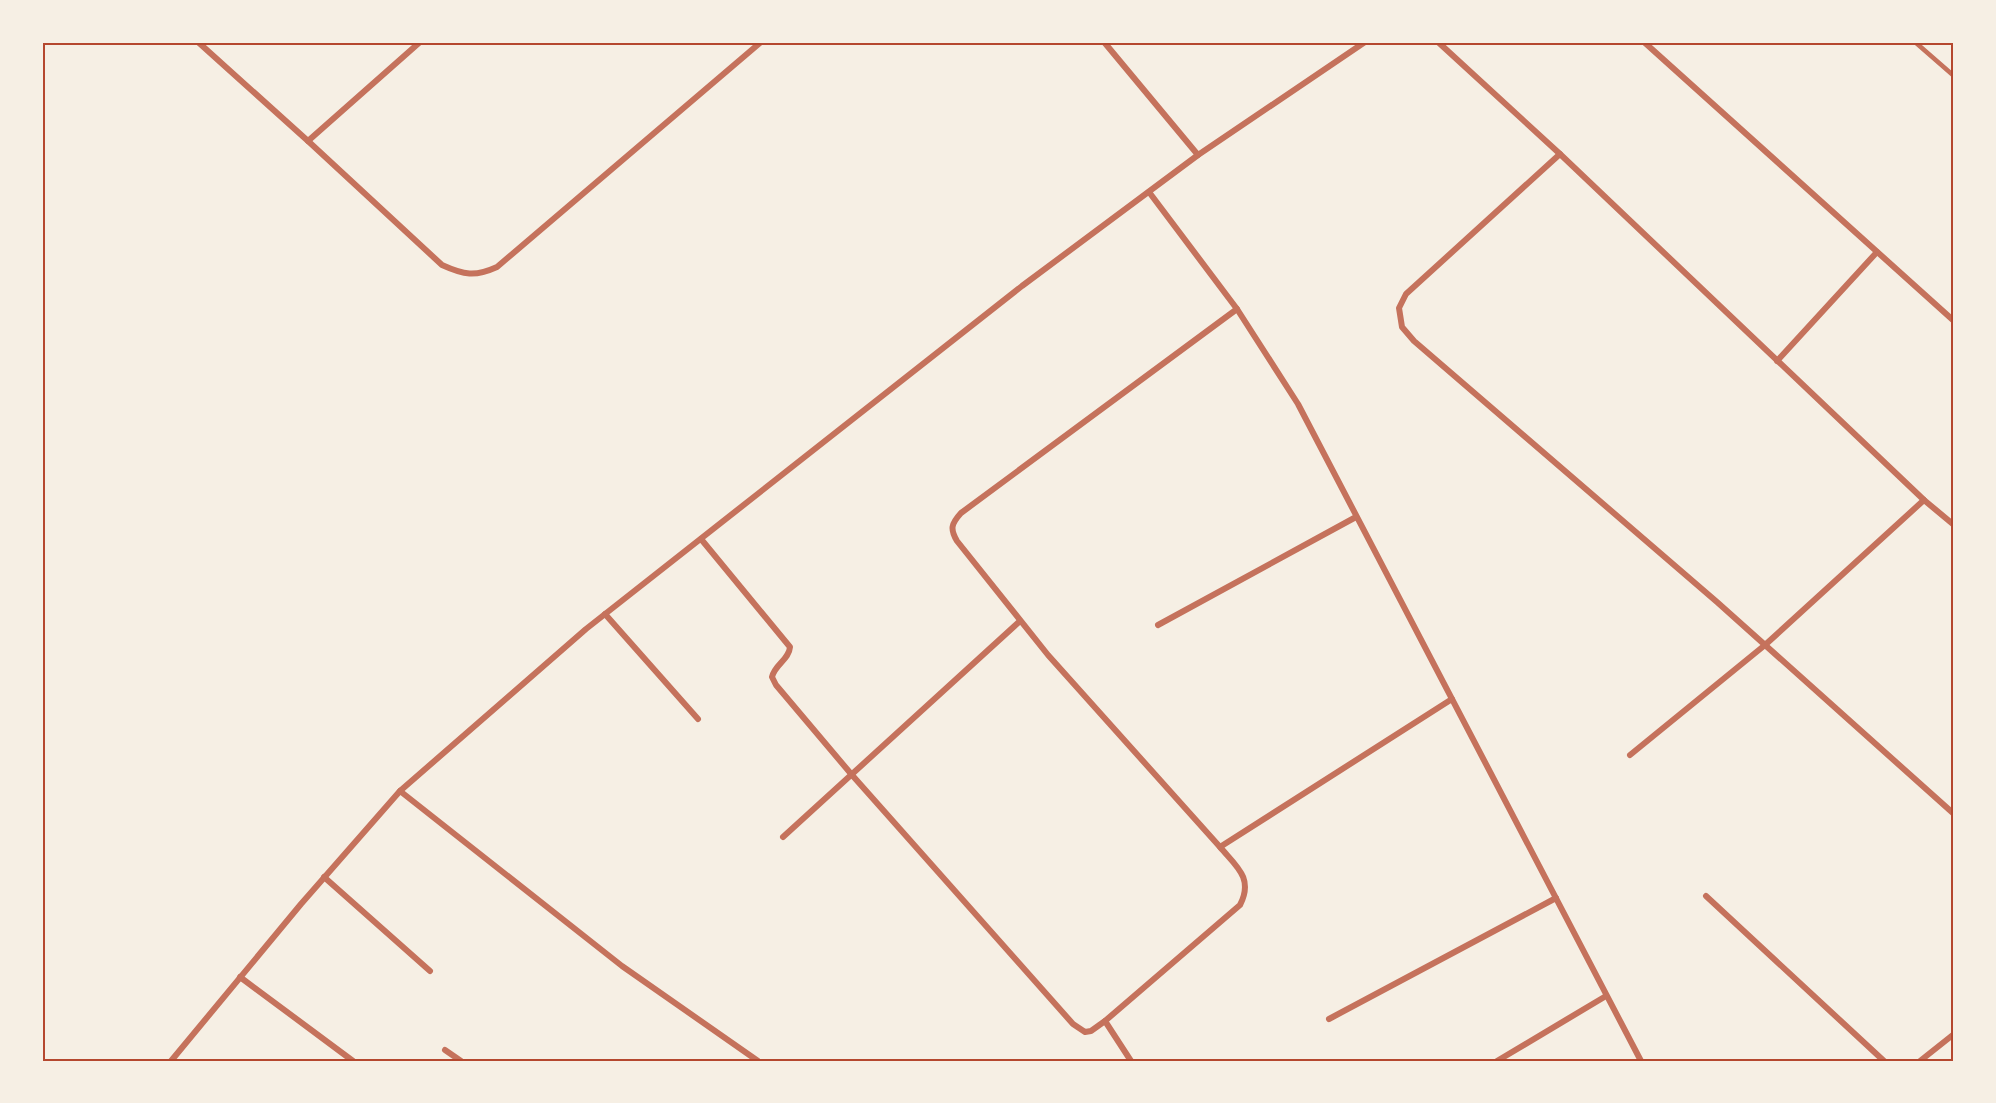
<svg xmlns="http://www.w3.org/2000/svg" width="1996" height="1103" viewBox="0 0 1996 1103" font-family="Helvetica,sans-serif">
  <style>
    .lines { fill: none; stroke-linecap: round; stroke-linejoin: round }
    .service { stroke: #c5725c; stroke-width: 4.5 }
    .minor { stroke: #c5725c; stroke-width: 6 }
    .neatline { fill: none; stroke: #b5482f; stroke-width: 2 }
  </style>
  <rect width="100%" height="100%" fill="#f6efe4"/>
  <g class="lines">
    <path class="service" d="M 1915,42 L 1954,76"/>
    <g class="minor">
      <path d="M 198,42 L 308,141 L 442,265 C 464,275 475,277 497,267 L 761,42"/>
      <path d="M 1104,42 L 1198,155"/>
      <path d="M 1438,42 L 1560,154 L 1924,500 L 1954,525"/>
      <path d="M 1644,42 L 1954,321"/>
      <path d="M 308,141 L 420,42"/>
      <path d="M 1560,154 L 1406,294 L 1399,308 L 1402,327 L 1414,341 L 1717,602 L 1954,814"/>
      <path d="M 1149,192 L 1237,309 L 1298,404 L 1641,1061"/>
      <path d="M 1777,361 L 1877,252"/>
      <path d="M 701,539 L 790,647 C 789,660 775,664 772,677 L 776,685 L 852,775 L 1073,1024 L 1085,1032 L 1091,1031 L 1105,1021"/>
      <path d="M 605,614 L 698,719"/>
      <path d="M 1158,625 L 1356,517"/>
      <path d="M 1630,755 L 1765,645 L 1924,500"/>
      <path d="M 400,791 L 622,966 L 758,1061"/>
      <path d="M 783,837 L 1020,621"/>
      <path d="M 1220,847 L 1452,699"/>
      <path d="M 324,877 L 430,971"/>
      <path d="M 1706,896 L 1884,1061"/>
      <path d="M 240,977 L 353,1061"/>
      <path d="M 1329,1019 L 1556,898"/>
      <path d="M 445,1050 L 461,1061"/>
      <path d="M 171,1061 L 301,904 L 400,791 L 586,629 L 1022,286 L 1198,155 L 1365,42"/>
      <path d="M 1131,1061 L 1105,1021 L 1240,905 C 1254,878 1236,866 1220,847 L 1048,655 L 957,541 C 950,529 951,524 961,513 L 1237,309"/>
      <path d="M 1497,1061 L 1606,996"/>
      <path d="M 1920,1061 L 1954,1034"/>
    </g>
  </g>
  <rect width="1996" height="1103" fill="none" stroke="#f6efe4" stroke-width="87"/>
  <rect x="44" y="44" width="1908" height="1016" class="neatline"/>
</svg>
